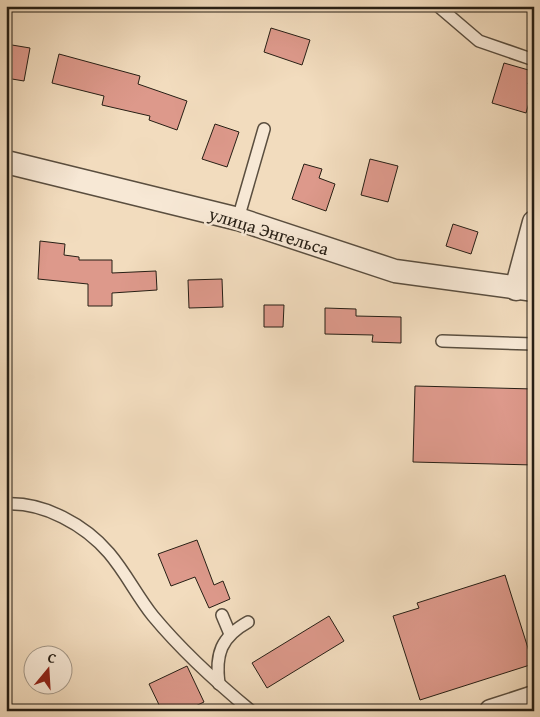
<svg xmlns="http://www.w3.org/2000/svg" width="540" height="717" viewBox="0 0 540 717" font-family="'Gentium Book Plus',serif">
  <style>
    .building { fill: #dd998b; stroke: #271f15 }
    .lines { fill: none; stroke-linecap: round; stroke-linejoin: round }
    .service-casing { stroke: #5a4e3f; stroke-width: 14 }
    .minor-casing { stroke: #5a4e3f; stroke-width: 25 }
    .service { stroke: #f7e8d5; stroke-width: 11 }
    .minor { stroke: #f7e8d5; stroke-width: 22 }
    .labels { text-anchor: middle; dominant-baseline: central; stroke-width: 5; stroke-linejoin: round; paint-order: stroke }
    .street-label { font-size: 18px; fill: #271f15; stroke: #f7e8d5 }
  </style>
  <rect width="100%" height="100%" fill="#f2dcbe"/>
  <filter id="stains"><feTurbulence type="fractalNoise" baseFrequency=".004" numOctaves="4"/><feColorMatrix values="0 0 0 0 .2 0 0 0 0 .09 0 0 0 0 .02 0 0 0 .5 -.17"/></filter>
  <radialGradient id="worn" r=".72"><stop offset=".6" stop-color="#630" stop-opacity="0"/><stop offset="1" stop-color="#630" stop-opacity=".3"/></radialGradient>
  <g class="building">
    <path d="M 271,28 L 310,40 L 302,65 L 264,52 Z"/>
    <path d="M 6,44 L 30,48 L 24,81 L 6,78 Z"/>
    <path d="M 59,54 L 140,76 L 138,84 L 187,101 L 177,130 L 149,120 L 150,116 L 102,105 L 104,96 L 52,83 Z"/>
    <path d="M 504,63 L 532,71 L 528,84 L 534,86 L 526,113 L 492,103 Z"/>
    <path d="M 215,124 L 239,132 L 227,167 L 202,159 Z"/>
    <path d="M 370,159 L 398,166 L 388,202 L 361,195 Z"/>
    <path d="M 304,164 L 322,169 L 319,178 L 335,184 L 326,211 L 292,199 Z"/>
    <path d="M 453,224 L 478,232 L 471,254 L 446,246 Z"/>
    <path d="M 40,241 L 65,244 L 64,255 L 79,257 L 79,260 L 112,260 L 112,273 L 156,271 L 157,290 L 112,293 L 112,306 L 88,306 L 88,284 L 38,279 Z"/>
    <path d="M 222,279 L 223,307 L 189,308 L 188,280 Z"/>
    <path d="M 264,305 L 284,305 L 283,327 L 264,327 Z"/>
    <path d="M 325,308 L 356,309 L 356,316 L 401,317 L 401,343 L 372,342 L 373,335 L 325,334 Z"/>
    <path d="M 415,386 L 534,389 L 534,465 L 413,462 Z"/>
    <path d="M 197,540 L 214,585 L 223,581 L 230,599 L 209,608 L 195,577 L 171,586 L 158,554 Z"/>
    <path d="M 505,575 L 533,664 L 420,700 L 393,616 L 419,608 L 417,603 Z"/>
    <path d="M 329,616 L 344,641 L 267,688 L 252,663 Z"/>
    <path d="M 187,666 L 204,702 L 185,711 L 162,711 L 149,684 Z"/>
  </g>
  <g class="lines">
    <g class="service-casing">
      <g id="service">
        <path d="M 438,6 L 479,41 L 534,60"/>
        <path d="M 238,219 L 264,129"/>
        <path d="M 442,341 L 534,344"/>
        <path d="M 6,504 C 44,502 85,525 109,553 C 126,573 137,596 153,616 C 182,651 216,682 251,711"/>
        <path d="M 222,615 L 230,634"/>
        <path d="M 219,684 C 215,654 221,637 248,622"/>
      </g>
    </g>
    <g class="minor-casing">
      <g id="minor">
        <path d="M 6,162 L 238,219 L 395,271 L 534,290"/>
        <path d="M 516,289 L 534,222"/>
        <path d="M 491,711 L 534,697"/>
      </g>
    </g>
    <use href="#service" class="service"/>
    <use href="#minor" class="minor"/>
  </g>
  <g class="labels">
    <g class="street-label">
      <text transform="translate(269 231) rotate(17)">улица Энгельса</text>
    </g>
  </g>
  <rect width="540" height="717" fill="none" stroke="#f2dcbe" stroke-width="25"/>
  <rect x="8" y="8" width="525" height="702" fill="none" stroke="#271f15" stroke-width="2.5"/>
  <rect x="12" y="12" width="515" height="692" fill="none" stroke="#271f15"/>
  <g transform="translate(48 670) rotate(18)"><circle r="24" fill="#f7e8d5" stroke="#a49888"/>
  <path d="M0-4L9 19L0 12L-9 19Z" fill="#8f2418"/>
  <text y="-8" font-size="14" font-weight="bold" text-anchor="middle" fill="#271f15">С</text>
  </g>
  <rect width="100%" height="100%" filter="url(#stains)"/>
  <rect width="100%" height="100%" fill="url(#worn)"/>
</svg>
